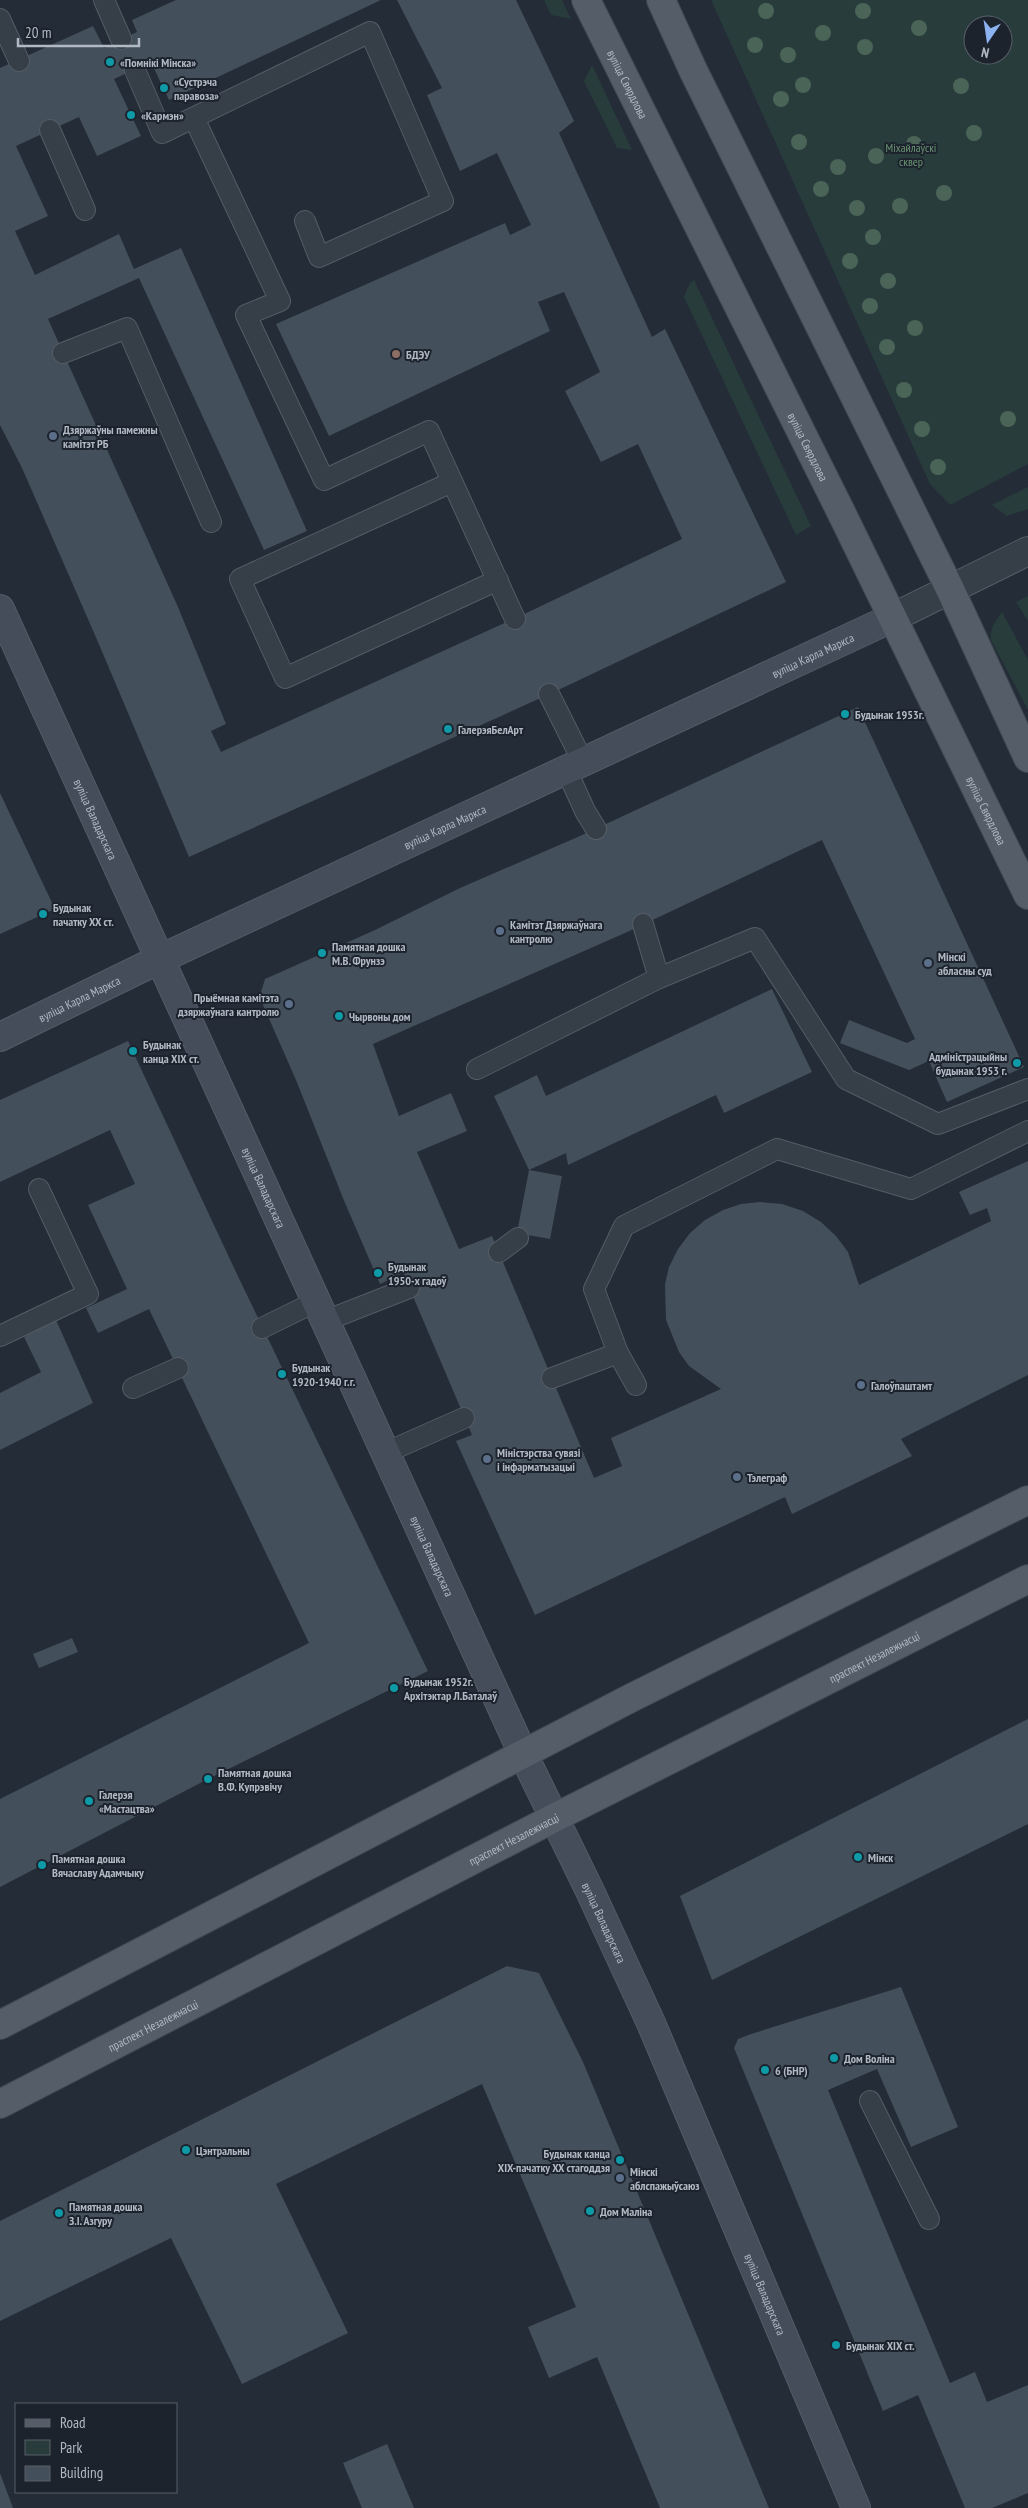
<svg xmlns="http://www.w3.org/2000/svg" width="1028" height="2508" viewBox="0 0 1028 2508" font-family="'PT Sans Narrow',sans-serif">
  <style>
    .green { fill: #293c3c; fill-rule: evenodd }
    .building { fill: #444f5c }
    .lines { fill: none; stroke-linecap: round; stroke-linejoin: round }
    .service-casing { stroke: #545c66; stroke-width: 22 }
    .tertiary-casing { stroke: #545c66; stroke-width: 30 }
    .secondary-casing { stroke: #545c66; stroke-width: 30 }
    .primary-casing { stroke: #404751; stroke-width: 30 }
    .service { stroke: #363e48; stroke-width: 20 }
    .tertiary { stroke: #363e48; stroke-width: 28 }
    .secondary { stroke: #454d5b; stroke-width: 28 }
    .primary { stroke: #545d68; stroke-width: 28 }
    .tree { fill: #4a6558 }
    .culture-dot { fill: #0f9aa8; stroke: #1c232d; stroke-width: 2 }
    .education-dot { fill: #8d6e63; stroke: #1c232d; stroke-width: 2 }
    .service-dot { fill: #5c6f8a; stroke: #1c232d; stroke-width: 2 }
    .labels { text-anchor: middle; dominant-baseline: central; stroke-width: 4; stroke-linejoin: round; paint-order: stroke }
    .poi-label { font-size: 12px; font-weight: bold; fill: #b1b9c4; stroke: #1c232d; text-anchor: start }
    .street-label { font-size: 12px; fill: #b1b9c4; stroke: #1c232d }
    .park-label { font-size: 12px; fill: #6a9373; stroke: #1c232d }
  </style>
  <rect width="100%" height="100%" fill="#232c37"/>
  <g class="green">
    <path d="M 544,0 L 562,0 L 571,19 L 551,15 Z"/>
    <path d="M 711,0 L 1028,0 L 1028,464 L 950,505 L 930,484 ZM 973,25 L 1003,25 L 1003,55 L 973,55 Z"/>
    <path d="M 592,65 L 632,150 L 617,148 L 584,81 Z"/>
    <path d="M 694,280 L 811,526 L 796,535 L 684,297 L 690,283 Z"/>
    <path d="M 1028,487 L 1028,509 L 1007,516 L 992,505 Z"/>
    <path d="M 1028,596 L 1028,621 L 1016,602 Z"/>
    <path d="M 1002,612 L 1028,660 L 1028,710 L 991,640 C 989,629 996,620 1002,612 Z"/>
  </g>
  <g class="building">
    <path d="M 176,0 L 381,0 L 169,100 L 151,62 L 114,79 L 141,136 L 97,156 L 79,117 L 16,146 L 48,216 L 15,231 L 35,275 L 119,234 L 134,269 L 181,248 L 307,531 L 264,550 L 139,278 L 48,319 L 178,607 L 226,724 L 211,731 L 221,752 L 520,616 L 682,539 L 638,444 L 601,462 L 565,391 L 600,372 L 564,292 L 538,302 L 550,331 L 329,436 L 276,324 L 505,223 L 510,235 L 531,225 L 497,153 L 460,171 L 427,95 L 442,88 L 397,0 L 516,0 L 574,121 L 559,133 L 652,337 L 665,329 L 786,582 L 554,692 L 189,857 L 98,642 L 22,468 L 0,425 L 0,68 L 93,26 L 104,48 L 137,32 L 132,20 Z"/>
    <path d="M 858,707 L 1024,1067 L 947,1102 L 929,1061 L 909,1070 L 840,1043 L 849,1020 L 907,1043 L 915,1039 L 822,840 L 625,933 L 373,1044 L 399,1116 L 451,1093 L 467,1131 L 417,1152 L 459,1249 L 492,1236 L 594,1478 L 622,1466 L 611,1438 L 721,1389 L 689,1366 L 679,1352 L 666,1320 L 665,1284 L 669,1267 L 678,1249 L 690,1233 L 705,1220 L 723,1210 L 741,1204 L 760,1202 L 782,1204 L 803,1211 L 821,1222 L 836,1236 L 848,1252 L 859,1285 L 991,1221 L 987,1208 L 970,1215 L 959,1192 L 1028,1161 L 1028,1375 L 901,1439 L 912,1456 L 792,1514 L 785,1497 L 535,1615 L 456,1441 L 472,1435 L 403,1273 L 380,1284 L 345,1203 L 296,1080 L 263,1005 L 261,992 L 265,979 L 375,930 L 460,888 L 580,836 Z"/>
    <path d="M 0,793 L 55,909 L 0,934 Z"/>
    <path d="M 772,989 L 812,1072 L 724,1113 L 716,1095 L 568,1165 L 566,1153 L 529,1170 L 562,1176 L 550,1239 L 517,1233 L 529,1170 L 494,1096 L 537,1075 L 546,1096 Z"/>
    <path d="M 128,1041 L 235,1270 L 428,1671 L 208,1779 L 0,1887 L 0,1799 L 309,1643 L 149,1309 L 98,1333 L 86,1308 L 127,1289 L 88,1205 L 135,1184 L 110,1130 L 0,1182 L 0,1100 Z"/>
    <path d="M 56,1320 L 93,1403 L 0,1450 L 0,1393 L 41,1372 L 24,1337 Z"/>
    <path d="M 72,1638 L 78,1652 L 39,1668 L 33,1654 Z"/>
    <path d="M 1028,1719 L 1028,1824 L 712,1980 L 680,1896 Z"/>
    <path d="M 507,1966 L 539,1973 L 583,2062 L 769,2508 L 660,2508 L 597,2357 L 549,2378 L 528,2327 L 576,2307 L 482,2084 L 276,2184 L 348,2333 L 242,2384 L 171,2238 L 0,2321 L 0,2221 Z"/>
    <path d="M 901,1987 L 958,2127 L 911,2147 L 877,2069 L 828,2090 L 950,2383 L 975,2372 L 987,2402 L 1028,2385 L 1028,2493 L 992,2508 L 965,2508 L 918,2395 L 883,2411 L 734,2048 L 738,2039 L 751,2034 Z"/>
    <path d="M 387,2444 L 414,2508 L 362,2508 L 343,2463 Z"/>
    <path d="M 0,2473 L 13,2508 L 0,2508 Z"/>
  </g>
  <g class="lines">
    <g class="service-casing">
      <g id="service">
        <path d="M 104,0 L 121,39"/>
        <path d="M 0,19 L 19,61"/>
        <path d="M 135,70 L 162,133 L 370,32 L 443,201 L 319,257 L 305,221"/>
        <path d="M 194,118 L 280,301 L 246,315 L 324,480 L 429,431 L 515,619"/>
        <path d="M 50,130 L 85,210"/>
        <path d="M 63,353 L 127,328 L 211,522"/>
        <path d="M 452,482 L 240,579 L 285,678 L 498,580"/>
        <path d="M 549,694 L 583,762"/>
        <path d="M 566,769 L 585,811 L 596,829"/>
        <path d="M 643,924 L 659,978"/>
        <path d="M 477,1069 L 659,978 L 755,938 L 846,1079 L 938,1124 L 1028,1089"/>
        <path d="M 499,1252 L 518,1238"/>
        <path d="M 325,1321 L 409,1288"/>
        <path d="M 262,1328 L 317,1301"/>
        <path d="M 0,1336 L 88,1294 L 39,1189"/>
        <path d="M 552,1378 L 618,1353"/>
        <path d="M 636,1385 L 618,1353 L 594,1289 L 624,1226 L 777,1149 L 911,1189 L 1028,1131"/>
        <path d="M 133,1388 L 178,1368"/>
        <path d="M 385,1453 L 464,1418"/>
        <path d="M 870,2101 L 929,2219"/>
      </g>
    </g>
    <g class="tertiary-casing">
      <path id="tertiary" d="M 892,618 L 1028,551"/>
    </g>
    <g class="secondary-casing">
      <g id="secondary">
        <path id="s1" d="M 0,609 L 523,1754 L 589,1889 L 651,2023 L 856,2508"/>
        <path id="s2" d="M 0,1037 L 160,959 L 892,618"/>
      </g>
    </g>
    <g class="primary-casing">
      <g id="primary">
        <path id="s3" d="M 586,0 L 842,514 L 1028,895"/>
        <path d="M 661,0 L 693,70 L 950,589 L 1028,758"/>
        <path d="M 0,2025 L 631,1698 L 1028,1500"/>
        <path id="s4" d="M 0,2104 L 554,1818 L 1028,1579"/>
      </g>
    </g>
    <use href="#service" class="service"/>
    <use href="#tertiary" class="tertiary"/>
    <use href="#secondary" class="secondary"/>
    <use href="#primary" class="primary"/>
  </g>
  <g class="tree">
    <circle cx="766" cy="11" r="8"/>
    <circle cx="863" cy="11" r="8"/>
    <circle cx="919" cy="28" r="8"/>
    <circle cx="823" cy="33" r="8"/>
    <circle cx="755" cy="45" r="8"/>
    <circle cx="865" cy="47" r="8"/>
    <circle cx="788" cy="55" r="8"/>
    <circle cx="803" cy="85" r="8"/>
    <circle cx="961" cy="86" r="8"/>
    <circle cx="781" cy="99" r="8"/>
    <circle cx="974" cy="133" r="8"/>
    <circle cx="799" cy="142" r="8"/>
    <circle cx="914" cy="144" r="8"/>
    <circle cx="876" cy="156" r="8"/>
    <circle cx="838" cy="167" r="8"/>
    <circle cx="821" cy="189" r="8"/>
    <circle cx="944" cy="193" r="8"/>
    <circle cx="900" cy="206" r="8"/>
    <circle cx="857" cy="208" r="8"/>
    <circle cx="873" cy="237" r="8"/>
    <circle cx="850" cy="261" r="8"/>
    <circle cx="888" cy="281" r="8"/>
    <circle cx="870" cy="306" r="8"/>
    <circle cx="915" cy="328" r="8"/>
    <circle cx="887" cy="347" r="8"/>
    <circle cx="904" cy="390" r="8"/>
    <circle cx="1008" cy="419" r="8"/>
    <circle cx="922" cy="429" r="8"/>
    <circle cx="938" cy="467" r="8"/>
  </g>
  <g class="culture-dot">
    <circle cx="110" cy="62" r="5"/>
    <circle cx="164" cy="88" r="5"/>
    <circle cx="131" cy="115" r="5"/>
    <circle cx="845" cy="714" r="5"/>
    <circle cx="448" cy="729" r="5"/>
    <circle cx="43" cy="914" r="5"/>
    <circle cx="322" cy="953" r="5"/>
    <circle cx="339" cy="1016" r="5"/>
    <circle cx="133" cy="1051" r="5"/>
    <circle cx="1017" cy="1063" r="5"/>
    <circle cx="378" cy="1273" r="5"/>
    <circle cx="282" cy="1374" r="5"/>
    <circle cx="394" cy="1688" r="5"/>
    <circle cx="208" cy="1779" r="5"/>
    <circle cx="89" cy="1801" r="5"/>
    <circle cx="858" cy="1857" r="5"/>
    <circle cx="42" cy="1865" r="5"/>
    <circle cx="834" cy="2058" r="5"/>
    <circle cx="765" cy="2070" r="5"/>
    <circle cx="186" cy="2150" r="5"/>
    <circle cx="620" cy="2160" r="5"/>
    <circle cx="590" cy="2211" r="5"/>
    <circle cx="59" cy="2213" r="5"/>
    <circle cx="836" cy="2345" r="5"/>
  </g>
  <circle class="education-dot" cx="396" cy="354" r="5"/>
  <g class="service-dot">
    <circle cx="53" cy="436" r="5"/>
    <circle cx="500" cy="931" r="5"/>
    <circle cx="928" cy="963" r="5"/>
    <circle cx="289" cy="1004" r="5"/>
    <circle cx="861" cy="1385" r="5"/>
    <circle cx="487" cy="1459" r="5"/>
    <circle cx="737" cy="1477" r="5"/>
    <circle cx="620" cy="2178" r="5"/>
  </g>
  <g class="labels">
    <g class="poi-label">
      <text x="120" y="62">«Помнікі Мінска»</text>
      <text x="174" y="81">«Сустрэча<tspan x="174" dy="14">паравоза»</tspan></text>
      <text x="141" y="115">«Кармэн»</text>
      <text x="406" y="354">БДЭУ</text>
      <text x="63" y="429">Дзяржаўны памежны<tspan x="63" dy="14">камітэт РБ</tspan></text>
      <text x="855" y="714">Будынак 1953г.</text>
      <text x="458" y="729">ГалерэяБелАрт</text>
      <text x="53" y="907">Будынак<tspan x="53" dy="14">пачатку XX ст.</tspan></text>
      <text x="510" y="924">Камітэт Дзяржаўнага<tspan x="510" dy="14">кантролю</tspan></text>
      <text x="332" y="946">Памятная дошка<tspan x="332" dy="14">М.В. Фрунзэ</tspan></text>
      <text x="938" y="956">Мінскі<tspan x="938" dy="14">абласны суд</tspan></text>
      <text x="279" y="997" text-anchor="end">Прыёмная камітэта<tspan x="279" dy="14">дзяржаўнага кантролю</tspan></text>
      <text x="349" y="1016">Чырвоны дом</text>
      <text x="143" y="1044">Будынак<tspan x="143" dy="14">канца ХІХ ст.</tspan></text>
      <text x="1007" y="1056" text-anchor="end">Адміністрацыйны<tspan x="1007" dy="14">будынак 1953 г.</tspan></text>
      <text x="388" y="1266">Будынак<tspan x="388" dy="14">1950-х гадоў</tspan></text>
      <text x="292" y="1367">Будынак<tspan x="292" dy="14">1920-1940 г.г.</tspan></text>
      <text x="871" y="1385">Галоўпаштамт</text>
      <text x="497" y="1452">Міністэрства сувязі<tspan x="497" dy="14">і інфарматызацыі</tspan></text>
      <text x="747" y="1477">Тэлеграф</text>
      <text x="404" y="1681">Будынак 1952г.<tspan x="404" dy="14">Архітэктар Л.Баталаў</tspan></text>
      <text x="218" y="1772">Памятная дошка<tspan x="218" dy="14">В.Ф. Купрэвічу</tspan></text>
      <text x="99" y="1794">Галерэя<tspan x="99" dy="14">«Мастацтва»</tspan></text>
      <text x="868" y="1857">Мінск</text>
      <text x="52" y="1858">Памятная дошка<tspan x="52" dy="14">Вячаславу Адамчыку</tspan></text>
      <text x="844" y="2058">Дом Воліна</text>
      <text x="775" y="2070">6 (БНР)</text>
      <text x="196" y="2150">Цэнтральны</text>
      <text x="610" y="2153" text-anchor="end">Будынак канца<tspan x="610" dy="14">XIX-пачатку XX стагоддзя</tspan></text>
      <text x="630" y="2171">Мінскі<tspan x="630" dy="14">аблспажыўсаюз</tspan></text>
      <text x="69" y="2206">Памятная дошка<tspan x="69" dy="14">З.І. Азгуру</tspan></text>
      <text x="600" y="2211">Дом Маліна</text>
      <text x="846" y="2345">Будынак XIX ст.</text>
    </g>
    <g class="street-label">
      <text stroke="none"><textPath href="#s3" startOffset="94">вуліца Свярдлова</textPath></text>
      <text stroke="none"><textPath href="#s3" startOffset="499">вуліца Свярдлова</textPath></text>
      <text stroke="none"><textPath href="#s2" startOffset="898">вуліца Карла Маркса</textPath></text>
      <text stroke="none"><textPath href="#s3" startOffset="904">вуліца Свярдлова</textPath></text>
      <text stroke="none"><textPath href="#s1" startOffset="231">вуліца Валадарскага</textPath></text>
      <text stroke="none"><textPath href="#s2" startOffset="492">вуліца Карла Маркса</textPath></text>
      <text stroke="none"><textPath href="#s2" startOffset="88">вуліца Карла Маркса</textPath></text>
      <text stroke="none"><textPath href="#s1" startOffset="636">вуліца Валадарскага</textPath></text>
      <text stroke="none"><textPath href="#s1" startOffset="1041">вуліца Валадарскага</textPath></text>
      <text stroke="none"><textPath href="#s4" startOffset="982">праспект Незалежнасці</textPath></text>
      <text stroke="none"><textPath href="#s4" startOffset="578">праспект Незалежнасці</textPath></text>
      <text stroke="none"><textPath href="#s1" startOffset="1446">вуліца Валадарскага</textPath></text>
      <text stroke="none"><textPath href="#s4" startOffset="172">праспект Незалежнасці</textPath></text>
      <text stroke="none"><textPath href="#s1" startOffset="1851">вуліца Валадарскага</textPath></text>
    </g>
    <g class="park-label">
      <text x="911" y="147">Міхайлаўскі<tspan x="911" dy="14">сквер</tspan></text>
    </g>
  </g>
  <rect x="15" y="2403" width="162" height="90" fill="#1c232d" stroke="#585f69"/>
  <rect x="25" y="2419" width="25" height="8" fill="#545d68" stroke="#585f69"/>
  <text x="60" y="2428" font-size="15" fill="#b1b9c4">Road</text>
  <rect x="25" y="2440" width="25" height="15" fill="#293c3c" stroke="#585f69"/>
  <text x="60" y="2453" font-size="15" fill="#b1b9c4">Park</text>
  <rect x="25" y="2466" width="25" height="15" fill="#444f5c" stroke="#585f69"/>
  <text x="60" y="2478" font-size="15" fill="#b1b9c4">Building</text>
  <g transform="translate(988 40) rotate(193)"><circle r="24" fill="#1c232d" stroke="#585f69"/>
  <path d="M0-4L9 19L0 12L-9 19Z" fill="#8cb3ef"/>
  <text y="-8" font-size="14" font-weight="bold" text-anchor="middle" fill="#b1b9c4">N</text>
  </g>
  <path d="M18 38v8h121v-8" fill="none" stroke="#b1b9c4" stroke-width="2.5"/>
  <text x="25" y="38" font-size="15" fill="#b1b9c4" stroke="#1c232d" stroke-width="4" paint-order="stroke">20 m</text>
</svg>
